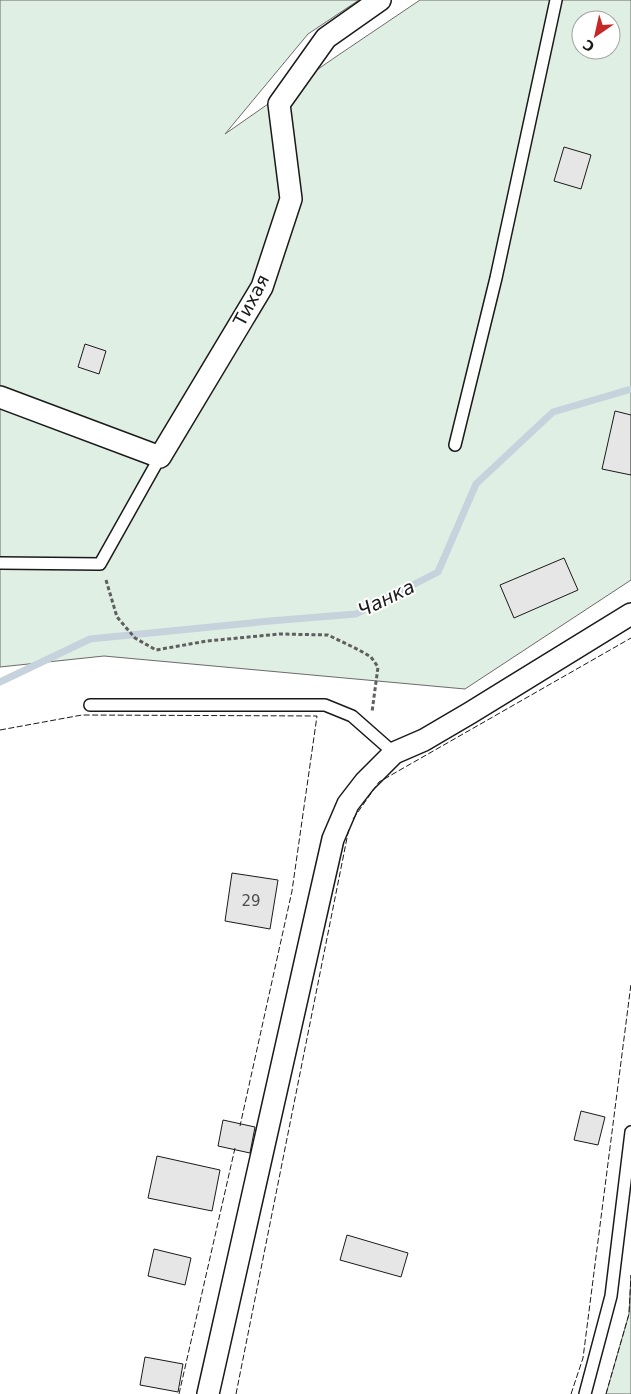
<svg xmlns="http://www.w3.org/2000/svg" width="631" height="1394" viewBox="0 0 631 1394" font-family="'DejaVu Sans',sans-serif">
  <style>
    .green { fill: #e0efe3; stroke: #6a6a6a; fill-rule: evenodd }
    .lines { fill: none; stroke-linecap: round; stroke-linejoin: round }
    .stream { stroke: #c6d2dc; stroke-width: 7 }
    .building { fill: #e6e6e6; stroke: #1a1a1a }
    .lane-casing { stroke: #1a1a1a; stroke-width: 14 }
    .street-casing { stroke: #1a1a1a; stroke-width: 24 }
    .path { stroke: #5f5f5f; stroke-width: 3; stroke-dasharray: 4 2.5; stroke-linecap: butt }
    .lane { stroke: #fff; stroke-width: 11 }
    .street { stroke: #fff; stroke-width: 21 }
    .fence { stroke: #1a1a1a; stroke-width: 1; stroke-dasharray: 6 2.5; stroke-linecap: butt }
    .labels { text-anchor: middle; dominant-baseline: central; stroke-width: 4; stroke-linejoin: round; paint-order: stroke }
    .number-label { font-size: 15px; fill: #4d4d4d }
    .street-label { font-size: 18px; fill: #1a1a1a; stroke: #fff }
    .water-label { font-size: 19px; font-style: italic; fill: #1a1a1a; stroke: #fff }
  </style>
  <rect width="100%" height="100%" fill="#fff"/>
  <g class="green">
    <path d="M 0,0 L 359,0 L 308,34 L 225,134 L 334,58 L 420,0 L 631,0 L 631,580 L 465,689 L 104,656 L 0,667 ZM 581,20 L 611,20 L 611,50 L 581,50 Z"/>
    <path d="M 631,1275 L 631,1394 L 606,1394 L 629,1314 Z"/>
  </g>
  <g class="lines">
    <path class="stream" d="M 0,682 L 90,639 L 270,621 L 356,614 L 438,572 L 476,484 L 553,412 L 631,389"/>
  </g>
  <g class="building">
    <path d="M 564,147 L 591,155 L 581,189 L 554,181 Z"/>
    <path d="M 85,344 L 106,351 L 99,374 L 78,367 Z"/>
    <path d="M 615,411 L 631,415 L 631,475 L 602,469 Z"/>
    <path d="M 564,558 L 578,590 L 514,618 L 500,585 Z"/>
    <path d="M 232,873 L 278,880 L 270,929 L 225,921 Z"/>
    <path d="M 581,1111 L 605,1117 L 598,1145 L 574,1140 Z"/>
    <path d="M 223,1120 L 255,1127 L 250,1153 L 218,1146 Z"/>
    <path d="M 157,1156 L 220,1170 L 212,1211 L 148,1198 Z"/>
    <path d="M 347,1235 L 408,1253 L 401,1277 L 340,1260 Z"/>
    <path d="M 154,1249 L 191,1258 L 185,1285 L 148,1276 Z"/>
    <path d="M 145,1357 L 183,1364 L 178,1392 L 140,1385 Z"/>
  </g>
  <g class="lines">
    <g class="lane-casing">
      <g id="lane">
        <path d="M 455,445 L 496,278 L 556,0"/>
        <path d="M 0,563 L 100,564 L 160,457"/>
        <path d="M 90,705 L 325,705 L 352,716 L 394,753"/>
        <path d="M 585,1394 L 611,1296 L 631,1132"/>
      </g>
    </g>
    <g class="street-casing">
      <g id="street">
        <path d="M 0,397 L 160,457 L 262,287 L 291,199 L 279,104 L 326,38 L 380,0"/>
        <path d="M 208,1394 L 318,905 L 333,839 L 348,804 L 365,782 L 394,753 L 424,740 L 470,713 L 631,614"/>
      </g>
    </g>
    <path class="path" d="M 106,580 L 117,617 L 135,638 L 156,650 L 207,641 L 280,634 L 328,635 L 359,650 L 371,657 L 378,667 L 372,712"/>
    <use href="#lane" class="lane"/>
    <use href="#street" class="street"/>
    <g class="fence">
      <path d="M 0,730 L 82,715 L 317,716 L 292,891 L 240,1126"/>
      <path d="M 353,819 L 379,782 L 631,638"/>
      <path d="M 179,1394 L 235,1148"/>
      <path d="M 236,1394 L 349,828"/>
      <path d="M 571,1394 L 583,1358 L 631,984"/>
      <path d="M 606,1394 L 629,1314 L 631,1275"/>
    </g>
  </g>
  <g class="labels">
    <g class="number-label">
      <text x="251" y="901">29</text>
    </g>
    <g class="street-label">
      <text transform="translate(251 300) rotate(-62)">Тихая</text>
    </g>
    <g class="water-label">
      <text transform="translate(386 598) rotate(-26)">Чанка</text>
    </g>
  </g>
  <g transform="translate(596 35) rotate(214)"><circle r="24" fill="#ffffff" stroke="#a3a3a3"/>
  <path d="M0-4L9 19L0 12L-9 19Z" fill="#c62828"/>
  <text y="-8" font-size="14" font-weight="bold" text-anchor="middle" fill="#1a1a1a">С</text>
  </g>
</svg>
